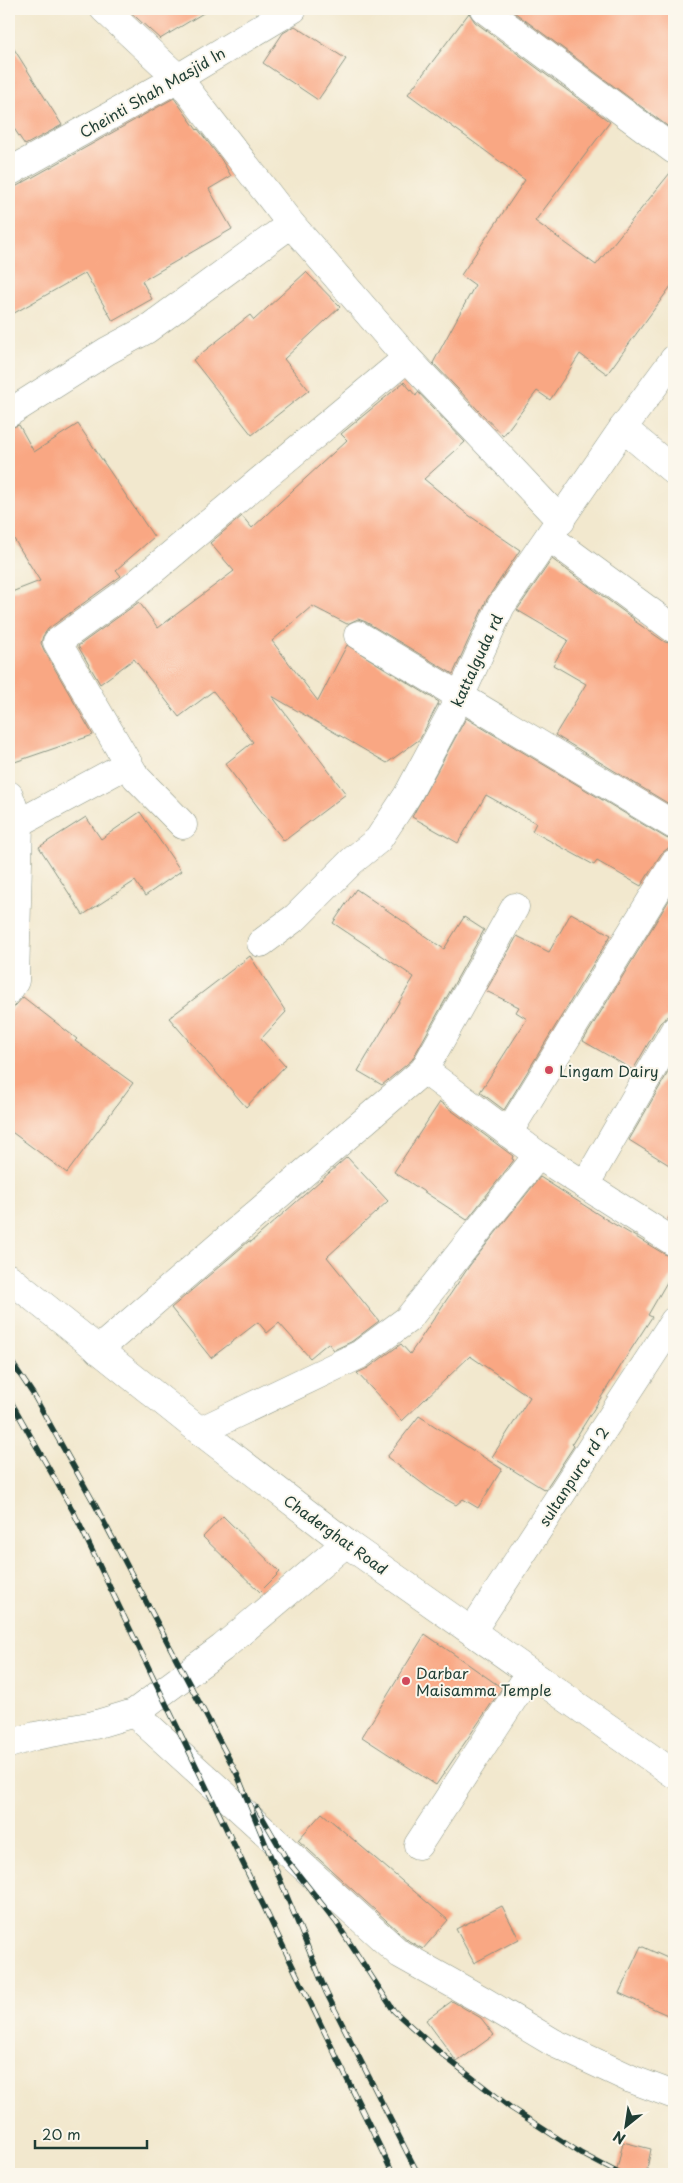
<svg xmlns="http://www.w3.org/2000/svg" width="683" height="2183" viewBox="0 0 683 2183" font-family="'Playpen Sans',sans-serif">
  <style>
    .building { fill: #f9a783 }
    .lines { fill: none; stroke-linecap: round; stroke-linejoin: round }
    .minor-casing { stroke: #889281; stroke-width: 29 }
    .tertiary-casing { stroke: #889281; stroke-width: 29 }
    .primary-casing { stroke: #889281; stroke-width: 29 }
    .minor { stroke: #fff; stroke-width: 28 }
    .tertiary { stroke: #fff; stroke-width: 28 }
    .primary { stroke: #fff; stroke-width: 28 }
    .rail-casing { stroke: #1f3d34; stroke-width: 5.5 }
    .rail { stroke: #fbf7ec; stroke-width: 4; stroke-dasharray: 11; stroke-linecap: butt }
    .poi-dot { fill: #d1495b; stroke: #fbf7ec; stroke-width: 2 }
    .labels { text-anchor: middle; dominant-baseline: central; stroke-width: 4; stroke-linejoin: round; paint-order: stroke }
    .street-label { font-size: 15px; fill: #1f3d34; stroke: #fbf7ec }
    .poi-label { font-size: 15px; fill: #1f3d34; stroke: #fbf7ec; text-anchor: start }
  </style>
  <rect width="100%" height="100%" fill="#fbf7ec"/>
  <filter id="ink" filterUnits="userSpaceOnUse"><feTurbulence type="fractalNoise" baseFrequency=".02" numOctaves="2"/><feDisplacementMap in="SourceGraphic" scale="10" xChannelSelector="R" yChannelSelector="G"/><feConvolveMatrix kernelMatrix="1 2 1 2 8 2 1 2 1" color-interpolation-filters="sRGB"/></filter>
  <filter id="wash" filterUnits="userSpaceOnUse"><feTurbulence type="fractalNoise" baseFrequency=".0096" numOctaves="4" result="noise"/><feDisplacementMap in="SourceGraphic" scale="20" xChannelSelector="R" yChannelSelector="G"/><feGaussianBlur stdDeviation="1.12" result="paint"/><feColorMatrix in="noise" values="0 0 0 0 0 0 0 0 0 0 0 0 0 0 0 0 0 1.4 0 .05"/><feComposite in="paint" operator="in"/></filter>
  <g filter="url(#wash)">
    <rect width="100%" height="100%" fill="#f2e8ce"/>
    <g id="blocks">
      <g class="building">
        <path d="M 127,9 L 210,9 L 160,39 Z"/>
        <path d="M 510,9 L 674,9 L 674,131 Z"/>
        <path d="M 469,13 L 475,22 L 610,122 L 535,221 L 596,265 L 674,168 L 674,282 L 607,374 L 580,354 L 550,400 L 537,391 L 503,436 L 433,363 L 475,285 L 461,275 L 525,180 L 408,94 Z"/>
        <path d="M 295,26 L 346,59 L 318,100 L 263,63 L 283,33 Z"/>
        <path d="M 9,41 L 62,125 L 25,145 L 9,121 Z"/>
        <path d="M 174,98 L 197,130 L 198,129 L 221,159 L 231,176 L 209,189 L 232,229 L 142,281 L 152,299 L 113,321 L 85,273 L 9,316 L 9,188 L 17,186 Z"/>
        <path d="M 306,272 L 340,307 L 284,359 L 309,390 L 252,435 L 193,360 L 250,315 L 254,320 Z"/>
        <path d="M 404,382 L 416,396 L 418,392 L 465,442 L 424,479 L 467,514 L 520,550 L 487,599 L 453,674 L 366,622 L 358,619 L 347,624 L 312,606 L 272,641 L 318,701 L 347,645 L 439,702 L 420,739 L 387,763 L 272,696 L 346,794 L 284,841 L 225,764 L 253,742 L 213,691 L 179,717 L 134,659 L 100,684 L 78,646 L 139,602 L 158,628 L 234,571 L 210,543 L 242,516 L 252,528 L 347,440 L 341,434 Z"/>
        <path d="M 78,424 L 154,537 L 116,570 L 121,576 L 48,629 L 43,636 L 41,643 L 44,650 L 93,735 L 9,764 L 9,593 L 40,581 L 9,531 L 9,428 L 19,425 L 34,452 Z"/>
        <path d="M 552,559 L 634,619 L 633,620 L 665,642 L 674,644 L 674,807 L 555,735 L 586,684 L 553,665 L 568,640 L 517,610 Z"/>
        <path d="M 466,718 L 666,838 L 674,841 L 674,847 L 667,849 L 661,854 L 641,886 L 597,861 L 594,865 L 532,831 L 536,823 L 486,795 L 458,843 L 412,817 Z"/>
        <path d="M 140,812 L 181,871 L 145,896 L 135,881 L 83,915 L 39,847 L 86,817 L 101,839 Z"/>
        <path d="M 356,889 L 444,949 L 464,917 L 484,930 L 412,1060 L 382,1085 L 358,1071 L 414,977 L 333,923 Z"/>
        <path d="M 674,892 L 674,1015 L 667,1017 L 660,1023 L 633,1070 L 583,1041 Z"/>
        <path d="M 571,913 L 611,935 L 504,1110 L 480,1092 L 527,1019 L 516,1012 L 519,1007 L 486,991 L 517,936 L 549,952 Z"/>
        <path d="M 250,956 L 286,1012 L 261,1039 L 285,1066 L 246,1107 L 169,1018 Z"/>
        <path d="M 23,997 L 77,1039 L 75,1041 L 133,1083 L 67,1173 L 9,1130 L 9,1013 Z"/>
        <path d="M 674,1062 L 674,1168 L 629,1140 Z"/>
        <path d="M 440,1102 L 513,1156 L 512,1159 L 514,1160 L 467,1220 L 394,1172 Z"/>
        <path d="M 347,1157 L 388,1201 L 327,1257 L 379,1321 L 351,1342 L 334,1350 L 328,1343 L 310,1358 L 279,1323 L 267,1333 L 258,1322 L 211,1358 L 171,1308 L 249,1241 L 251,1242 Z"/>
        <path d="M 540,1177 L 604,1218 L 666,1255 L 674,1257 L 674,1270 L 648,1315 L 652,1317 L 630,1351 L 572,1444 L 574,1446 L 545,1490 L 492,1457 L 530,1397 L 470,1356 L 402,1421 L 357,1373 L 368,1368 L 401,1344 L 410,1354 L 470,1265 Z"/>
        <path d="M 674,1208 L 674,1224 L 668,1219 Z"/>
        <path d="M 419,1416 L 502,1469 L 478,1508 L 463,1499 L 456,1505 L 435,1493 L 387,1457 Z"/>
        <path d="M 223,1516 L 280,1572 L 260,1592 L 203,1537 Z"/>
        <path d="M 425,1634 L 502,1688 L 436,1785 L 362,1737 Z"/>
        <path d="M 322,1813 L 448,1920 L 423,1949 L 409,1941 L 298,1840 Z"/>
        <path d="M 502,1906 L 519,1939 L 474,1963 L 456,1929 Z"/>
        <path d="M 641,1946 L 674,1961 L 674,2018 L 619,1993 Z"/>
        <path d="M 452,2001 L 481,2018 L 494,2035 L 457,2062 L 426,2020 Z"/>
        <path d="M 623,2142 L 651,2149 L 646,2174 L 616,2174 Z"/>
      </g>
    </g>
  </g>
  <g filter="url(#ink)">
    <use href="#blocks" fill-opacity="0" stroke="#889281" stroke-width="1"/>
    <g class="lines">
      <g class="minor-casing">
        <g id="minor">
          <path d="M 104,9 L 178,78 L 291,224 L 407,358 L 561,521"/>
          <path d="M 484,9 L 674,150"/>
          <path d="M 9,172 L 178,78 L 293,9"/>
          <path d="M 9,413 L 107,351 L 146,330 L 291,224"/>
          <path d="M 623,428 L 674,471"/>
          <path d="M 549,537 L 674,629"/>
          <path d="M 358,635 L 674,825"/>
          <path d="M 9,795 L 19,823 L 15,981 L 9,990"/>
          <path d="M 19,823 L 128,764"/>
          <path d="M 183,825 L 136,777 L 57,642 L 129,590 L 407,358"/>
          <path d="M 261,943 L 296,917 L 352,861 L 378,840 L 407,796 L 460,697 L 501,606 L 623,428 L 674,359"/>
          <path d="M 424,1070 L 538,1155 L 674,1242"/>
          <path d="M 508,1133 L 674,863"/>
          <path d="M 585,1185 L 674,1031"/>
          <path d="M 98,1350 L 424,1070 L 515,907"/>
          <path d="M 200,1431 L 359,1355 L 408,1319 L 538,1155"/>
          <path d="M 134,1713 L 400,1954 L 482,2000 L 554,2043 L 631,2079 L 674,2095"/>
          <path d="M 9,1744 L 35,1736 L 94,1725 L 134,1713 L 222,1648 L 346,1543"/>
          <path d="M 418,1845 L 530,1673"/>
        </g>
      </g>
      <g class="tertiary-casing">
        <path id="tertiary" d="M 472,1631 L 674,1321"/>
      </g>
      <g class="primary-casing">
        <path id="primary" d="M 9,1278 L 200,1431 L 346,1543 L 674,1774"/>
      </g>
      <use href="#minor" class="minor"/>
      <use href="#tertiary" class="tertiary"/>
      <use href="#primary" class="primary"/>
      <g class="rail-casing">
        <g id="rail">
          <path d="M 9,1358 L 33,1394 L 93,1501 L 237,1774 L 326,1992 L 418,2174"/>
          <path d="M 9,1398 L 73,1511 L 393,2174"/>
          <path d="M 257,1808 L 287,1860 L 336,1922 L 394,2011 L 444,2056 L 511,2108 L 582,2154 L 620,2174"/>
        </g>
      </g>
      <use href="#rail" class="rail"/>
    </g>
  </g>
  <g class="poi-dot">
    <circle cx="549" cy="1070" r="5"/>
    <circle cx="406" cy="1681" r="5"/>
  </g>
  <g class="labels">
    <g class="street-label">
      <text transform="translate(152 92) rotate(-30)">Cheinti Shah Masjid ln</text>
      <text transform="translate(476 660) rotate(-65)">kattalguda rd</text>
      <text transform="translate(573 1476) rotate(-57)">sultanpura rd 2</text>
      <text transform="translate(336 1534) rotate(36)">Chaderghat Road</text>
    </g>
    <g class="poi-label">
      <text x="559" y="1070">Lingam Dairy</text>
      <text x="416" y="1672">Darbar<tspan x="416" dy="17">Maisamma Temple</tspan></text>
    </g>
  </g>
  <rect width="683" height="2183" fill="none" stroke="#fbf7ec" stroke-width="30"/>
  <g transform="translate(626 2126) rotate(210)" stroke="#fbf7ec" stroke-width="4" paint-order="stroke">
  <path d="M0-4L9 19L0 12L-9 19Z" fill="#1f3d34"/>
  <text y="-8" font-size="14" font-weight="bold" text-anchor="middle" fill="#1f3d34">N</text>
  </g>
  <path d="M35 2140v8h112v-8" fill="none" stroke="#1f3d34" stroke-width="2.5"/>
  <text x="42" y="2140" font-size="15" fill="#1f3d34" stroke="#fbf7ec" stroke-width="4" paint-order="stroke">20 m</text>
</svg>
